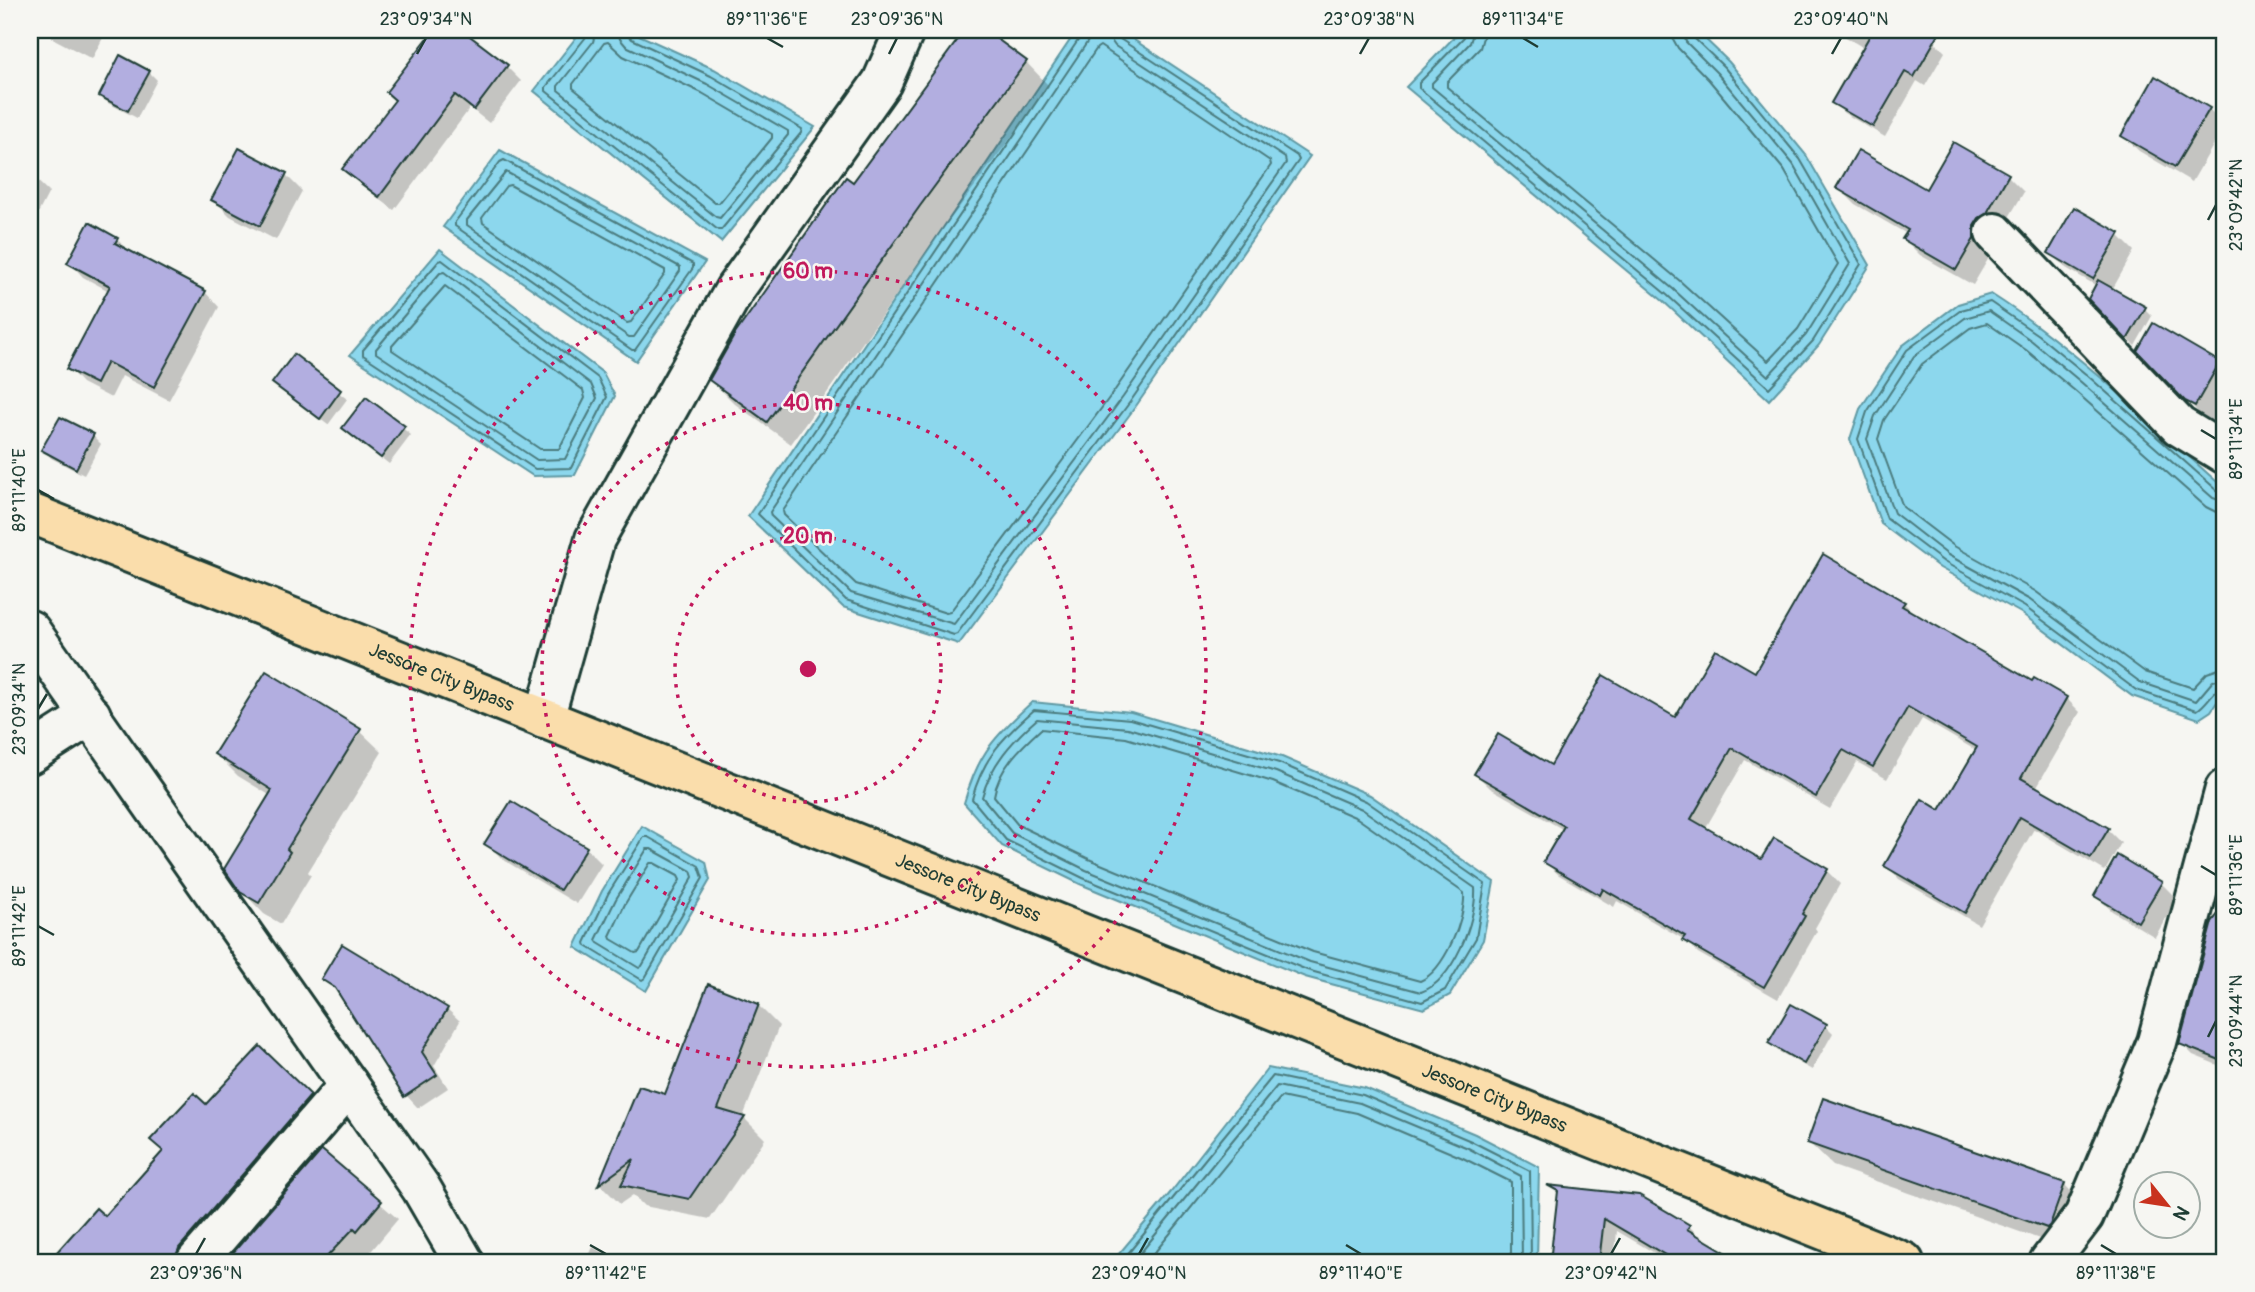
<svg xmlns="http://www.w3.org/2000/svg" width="2255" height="1292" viewBox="0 0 2255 1292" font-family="Pangolin,sans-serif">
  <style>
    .water { fill: #8cd7ed; stroke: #6099a3; stroke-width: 2 }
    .shadow { fill: #0003 }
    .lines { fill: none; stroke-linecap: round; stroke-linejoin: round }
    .shore { stroke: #4b7b7e; stroke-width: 2 }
    .building { fill: #b2aee0; stroke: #1f3d34; stroke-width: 2 }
    .minor-casing { stroke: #1f3d34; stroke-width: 44 }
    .trunk-casing { stroke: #1f3d34; stroke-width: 44 }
    .minor { stroke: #f6f6f2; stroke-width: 38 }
    .trunk { stroke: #faddab; stroke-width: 38 }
    .ticks { fill: none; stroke: #1f3d34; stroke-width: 2.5 }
    .ring { fill: none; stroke: #c2185b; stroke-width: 3.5; stroke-dasharray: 3.5 7 }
    .labels { text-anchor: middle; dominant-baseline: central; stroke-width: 5; stroke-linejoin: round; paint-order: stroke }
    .street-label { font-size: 19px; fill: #1f3d34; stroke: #f6f6f2 }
    .centre { fill: #c2185b; stroke: #f6f6f2; stroke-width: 3.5 }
    .ring-label { font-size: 21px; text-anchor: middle; font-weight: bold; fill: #c2185b; stroke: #f6f6f2; stroke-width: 5; stroke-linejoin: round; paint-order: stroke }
    .neatline { fill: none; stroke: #1f3d34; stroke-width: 2.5 }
    .ticks-label { font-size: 18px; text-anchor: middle; fill: #1f3d34 }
  </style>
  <rect width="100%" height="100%" fill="#f6f6f2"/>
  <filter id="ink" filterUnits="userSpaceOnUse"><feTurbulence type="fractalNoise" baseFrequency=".0143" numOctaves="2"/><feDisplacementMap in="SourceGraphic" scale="14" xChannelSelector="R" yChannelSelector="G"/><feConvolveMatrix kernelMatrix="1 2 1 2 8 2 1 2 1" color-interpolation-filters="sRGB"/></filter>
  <g filter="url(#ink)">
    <g class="water">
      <path d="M 582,30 L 628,30 L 714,69 L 815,127 L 721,242 L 534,91 Z"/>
      <path d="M 1077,30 L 1119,30 L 1310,156 L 1136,406 L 959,644 L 843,607 L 748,516 Z"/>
      <path d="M 1461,30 L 1696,30 L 1729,62 L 1806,155 L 1870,265 L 1819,345 L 1769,400 L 1663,301 L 1406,87 Z"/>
      <path d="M 500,150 L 705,262 L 636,361 L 443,227 Z"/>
      <path d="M 440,249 L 603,373 L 615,396 L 575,475 L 533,476 L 350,355 Z"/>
      <path d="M 1991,294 C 2077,349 2149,422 2225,489 L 2225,690 L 2211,711 L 2199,719 L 2132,696 L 2021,613 L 1940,568 L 1881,524 L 1850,439 L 1860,409 L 1902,346 L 1958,304 Z"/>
      <path d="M 1032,702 L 1131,712 L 1282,757 L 1370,795 L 1494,882 L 1483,940 L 1450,995 L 1424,1009 L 1305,977 L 1080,884 L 1002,846 L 964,803 C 978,753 996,735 1032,702 Z"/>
      <path d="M 642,826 L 706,862 L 710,880 L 646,991 L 575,947 L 602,891 Z"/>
      <path d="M 1268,1068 L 1365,1088 L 1475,1134 L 1539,1167 L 1537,1262 L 1112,1262 L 1171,1192 Z"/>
    </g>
    <g class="shadow">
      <path d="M 48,30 L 107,30 L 92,59 L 54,39 L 46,32 Z"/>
      <path d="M 436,30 L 459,30 L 507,67 L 521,81 L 489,123 L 470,108 L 394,210 L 359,183 L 345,169 L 397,101 L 388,92 Z"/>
      <path d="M 968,30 L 982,30 L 1026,62 L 1049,86 L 943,229 L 791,444 L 735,404 L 711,380 Z"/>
      <path d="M 1834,30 L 1915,30 L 1934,41 L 1945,52 L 1925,86 L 1917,81 L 1885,137 L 1844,113 L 1833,102 L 1864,48 Z"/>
      <path d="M 149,72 L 157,80 L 137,118 L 108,103 L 101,95 Z"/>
      <path d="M 2209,109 L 2225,125 L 2192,182 L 2139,151 L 2123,136 Z"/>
      <path d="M 1954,144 L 2008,176 L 2024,192 L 2002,229 L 1990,243 L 1990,256 L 1973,285 L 1920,255 L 1904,239 L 1907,234 L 1855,204 L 1839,188 L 1927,191 Z"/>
      <path d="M 30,174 L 49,192 L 31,227 L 30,226 Z"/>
      <path d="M 286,175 L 302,191 L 276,240 L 230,216 L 214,200 Z"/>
      <path d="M 2118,235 L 2134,251 L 2112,290 L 2145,309 L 2152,316 L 2135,346 L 2090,298 L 2097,286 L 2066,268 L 2050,252 Z"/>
      <path d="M 117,239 L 131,254 L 205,292 L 219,307 L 169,400 L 122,376 L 111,398 L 82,383 L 68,368 L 109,291 L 83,277 L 69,262 Z"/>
      <path d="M 2154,326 L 2225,367 L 2225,432 L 2199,413 L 2140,350 Z"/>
      <path d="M 294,357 L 347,399 L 328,425 L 282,390 Z"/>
      <path d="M 366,399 L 411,435 L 389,464 L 352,435 Z"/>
      <path d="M 93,436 L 101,444 L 84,475 L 51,458 L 44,450 Z"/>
      <path d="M 1904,603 L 1917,616 L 2032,683 L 2034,680 L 2066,698 L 2080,712 L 2036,788 L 2108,830 L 2121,843 L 2105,871 L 2034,829 L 1979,925 L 1899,879 L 1886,865 L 1941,812 L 1977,751 L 1922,719 L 1887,779 L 1857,762 L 1830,809 L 1745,760 L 1705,829 L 1762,862 L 1827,871 L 1840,884 L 1815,928 L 1817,931 L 1778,999 L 1698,953 L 1685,940 L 1617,901 L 1614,907 L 1559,875 L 1545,862 L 1564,830 L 1490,788 L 1476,774 L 1552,767 L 1676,720 L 1756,674 Z"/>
      <path d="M 360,731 L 382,752 L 308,872 L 311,875 L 281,924 L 264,914 L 242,891 L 271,796 L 238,776 L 216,754 Z"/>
      <path d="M 487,843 L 586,848 L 602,864 L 577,904 L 502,859 Z"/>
      <path d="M 2161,883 L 2177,899 L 2155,937 L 2112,911 L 2096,896 Z"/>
      <path d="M 2225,908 L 2225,1068 L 2193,1055 L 2181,1043 L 2213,923 Z"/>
      <path d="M 323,979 L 447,1009 L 460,1021 L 434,1066 L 448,1088 L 418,1108 L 406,1095 L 341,995 Z"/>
      <path d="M 758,1005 L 779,1026 L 743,1117 L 765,1139 L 710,1219 L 644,1206 L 633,1195 L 620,1204 L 600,1184 L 640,1088 L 666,1096 Z"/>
      <path d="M 1826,1026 L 1833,1033 L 1812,1070 L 1778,1051 L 1770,1043 Z"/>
      <path d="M 260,1049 L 327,1113 L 198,1262 L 50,1262 L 96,1210 L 105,1219 Z"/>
      <path d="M 1809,1143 L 2064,1184 L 2087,1208 L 2071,1250 L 1833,1166 Z"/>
      <path d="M 322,1153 L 398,1219 L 362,1262 L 227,1262 Z"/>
      <path d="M 1552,1188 L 1689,1226 L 1704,1241 L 1737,1262 L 1670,1262 L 1617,1231 L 1614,1262 L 1552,1262 L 1559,1194 Z"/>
      <path d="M 593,1247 L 625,1262 L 586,1262 Z"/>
      <path d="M 30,1253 L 38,1262 L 30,1262 Z"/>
    </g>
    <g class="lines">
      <g class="shore">
        <path d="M 587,30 L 586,37 L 546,87 L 546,91 L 718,230 L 721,230 L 801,133 L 802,129 L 711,76 L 632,39 L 628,35 L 627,30"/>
        <path d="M 596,30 L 593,42 L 558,86 L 558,90 L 716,217 L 720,218 L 788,135 L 788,131 L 707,84 L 626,46 L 620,39 L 618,30"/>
        <path d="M 1082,30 L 1081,36 L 758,514 L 846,600 L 954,635 L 957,634 L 1130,402 L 1299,160 L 1297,156 L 1120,39 L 1117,30"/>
        <path d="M 1091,30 L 1088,41 L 770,512 L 771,516 L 851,593 L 954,624 L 1123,397 L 1286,163 L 1285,158 L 1115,46 L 1110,39 L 1108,30"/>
        <path d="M 1466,30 L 1464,37 L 1419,83 L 1419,88 L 1667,295 L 1769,388 L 1813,341 L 1861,264 L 1800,159 L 1724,67 L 1693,37 L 1691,30"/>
        <path d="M 1474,30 L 1470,43 L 1432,83 L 1432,87 L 1673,289 L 1768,376 L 1806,335 L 1850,264 L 1793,164 L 1717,73 L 1686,42 L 1683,30"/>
        <path d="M 1485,30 L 1480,48 L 1447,82 L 1447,87 L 1680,281 L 1768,361 L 1798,329 L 1838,264 L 1784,170 L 1709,80 L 1678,48 L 1673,39 L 1672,30"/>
        <path d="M 608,42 L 623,56 L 702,93 L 772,134 L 772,138 L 719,203 L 715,203 L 573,88 L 573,84 L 604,43 Z"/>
        <path d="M 1100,46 L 1270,161 L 1271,165 L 1115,390 L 950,612 L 946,613 L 856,584 L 784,515 L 783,511 L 1097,48 Z"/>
        <path d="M 504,160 L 693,264 L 693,268 L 635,350 L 632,350 L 455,226 L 455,222 L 500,162 Z"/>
        <path d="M 506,172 L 680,267 L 680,271 L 634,337 L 629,337 L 467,225 L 467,220 Z"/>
        <path d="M 510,185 L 665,270 L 665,274 L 631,322 L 627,323 L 483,223 L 482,218 L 506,186 Z"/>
        <path d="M 442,260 L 598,378 L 607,397 L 571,468 L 535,469 L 363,355 L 363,350 L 439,261 Z"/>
        <path d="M 444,272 L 591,384 L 597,398 L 565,459 L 537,460 L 376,353 L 376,349 L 440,273 Z"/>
        <path d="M 445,286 L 583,390 L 585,398 L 559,449 L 540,449 L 392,350 L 392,346 Z"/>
        <path d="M 2225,493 L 2218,491 L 2088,376 L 2038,335 L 1990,302 L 1961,310 L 1907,350 L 1867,412 L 1858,439 L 1887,519 L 1944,562 L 2025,607 L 2136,690 L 2197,710 C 2208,704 2213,688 2225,687"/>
        <path d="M 2225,502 L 2213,498 L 2082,383 L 2032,341 L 1989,311 L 1965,318 L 1914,356 L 1875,416 L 1867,439 L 1894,513 L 1948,555 L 2030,600 L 2140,682 L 2196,701 L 2213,681 L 2225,678"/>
        <path d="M 2225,513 L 2216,512 L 2206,507 L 2075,391 L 2026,350 L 1987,323 L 1970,328 L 1922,364 L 1884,420 L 1878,439 L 1903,507 L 1954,546 L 2035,591 L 2145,672 L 2193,688 L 2207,673 L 2225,667"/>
        <path d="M 1034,710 L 1130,719 L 1279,763 L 1366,801 L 1485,884 L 1476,938 L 1445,990 L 1422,1002 L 1307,970 L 1083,878 L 1006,840 L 972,799 C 983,758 1003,737 1034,710 Z"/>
        <path d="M 1037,719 L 1128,728 L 1276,772 L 1362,809 L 1475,888 C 1477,920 1453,981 1421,992 L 1310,962 L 1086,870 L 1012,833 L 982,797 C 991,764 1012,741 1037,719 Z"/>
        <path d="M 1041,729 L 1126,738 L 1273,782 L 1357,818 L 1464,893 C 1466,918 1444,971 1420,981 L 1313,952 L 1091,860 L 1018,825 L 994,796 C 998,769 1021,747 1041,729 Z"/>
        <path d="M 644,837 L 648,837 L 699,866 L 703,878 L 645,978 L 642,980 L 586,946 L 585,943 L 608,894 Z"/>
        <path d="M 647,849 L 651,849 L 691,871 L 693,877 L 642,966 L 639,968 L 598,943 L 596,940 L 616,899 Z"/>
        <path d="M 650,863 L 654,863 L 678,876 L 680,880 L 639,952 L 635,953 L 611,939 L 610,936 L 625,904 Z"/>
        <path d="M 1121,1262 L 1273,1076 L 1363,1095 L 1471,1141 L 1530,1171 L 1531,1262"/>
        <path d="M 1133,1262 L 1277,1086 L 1360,1103 L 1468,1148 L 1521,1176 L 1522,1262"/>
        <path d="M 1147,1262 L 1281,1097 L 1357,1113 L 1463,1158 L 1511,1182 L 1511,1262"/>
      </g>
    </g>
    <g class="building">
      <path d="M 434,30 L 462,30 L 508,65 L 474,110 L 455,95 L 379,197 L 342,169 L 395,100 L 386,92 Z"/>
      <path d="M 965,30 L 985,30 L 1027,61 L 920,206 L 767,422 L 709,380 L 735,334 L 846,177 L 853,182 Z"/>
      <path d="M 1873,30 L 1941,30 L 1914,77 L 1905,72 L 1873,127 L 1831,103 Z"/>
      <path d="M 120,55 L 150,71 L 128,111 L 99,96 Z"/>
      <path d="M 2155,76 L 2210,108 L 2175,167 L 2121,136 Z"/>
      <path d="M 1953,142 L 2009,174 L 1987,213 L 1979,218 L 1974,226 L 1974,239 L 1956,270 L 1902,239 L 1908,230 L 1836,188 L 1858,150 L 1926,189 Z"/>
      <path d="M 239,148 L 287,173 L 260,226 L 211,200 Z"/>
      <path d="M 2074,207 L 2120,233 L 2093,279 L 2048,253 Z"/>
      <path d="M 89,222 L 118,238 L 115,243 L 206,291 L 154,387 L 107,362 L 96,384 L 66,369 L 110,286 L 67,263 Z"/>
      <path d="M 2098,280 L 2146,307 L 2127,340 L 2088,299 Z"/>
      <path d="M 2153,323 L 2220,362 L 2195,406 L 2185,401 L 2137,351 Z"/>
      <path d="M 294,354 L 341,390 L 320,419 L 272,383 Z"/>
      <path d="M 366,397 L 405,426 L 381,458 L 342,428 Z"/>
      <path d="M 60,417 L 94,434 L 76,469 L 41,450 Z"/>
      <path d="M 1823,554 L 1905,602 L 1902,606 L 2032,681 L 2034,678 L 2067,697 L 2021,778 L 2109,828 L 2091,858 L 2020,817 L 1965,913 L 1884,866 L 1922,799 L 1940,810 L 1977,747 L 1908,707 L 1873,767 L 1843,750 L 1816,797 L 1732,748 L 1691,819 L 1761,859 L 1774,838 L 1828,869 L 1802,914 L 1805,916 L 1764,987 L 1682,940 L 1685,936 L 1603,889 L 1600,895 L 1543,862 L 1564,826 L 1474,774 L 1498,734 L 1551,765 L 1603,675 L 1675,717 L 1715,649 L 1755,672 Z"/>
      <path d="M 266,671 L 361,729 L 287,849 L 290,852 L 259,903 L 240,892 L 224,869 L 272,790 L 214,754 Z"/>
      <path d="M 511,801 L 587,847 L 560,890 L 484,844 Z"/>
      <path d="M 2117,855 L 2162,882 L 2138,922 L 2094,896 Z"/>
      <path d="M 2225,905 L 2225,1062 L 2179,1044 L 2212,922 Z"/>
      <path d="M 342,944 L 448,1008 L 422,1052 L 437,1075 L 404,1097 L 335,988 L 321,979 Z"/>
      <path d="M 708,984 L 759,1004 L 718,1109 L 745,1117 L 689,1199 L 621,1185 L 634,1159 L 598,1185 L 639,1086 L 665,1094 Z"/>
      <path d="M 1791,1004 L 1827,1024 L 1804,1064 L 1768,1043 Z"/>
      <path d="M 260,1046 L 311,1095 L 179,1248 L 175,1262 L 48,1262 L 96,1208 L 105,1216 L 163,1151 L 150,1140 L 194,1093 L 206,1104 Z"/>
      <path d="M 1823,1098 L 2065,1183 L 2050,1225 L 2047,1228 L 1807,1143 Z"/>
      <path d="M 322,1150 L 382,1201 L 357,1231 L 354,1228 L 322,1262 L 225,1262 Z"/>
      <path d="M 1547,1185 L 1639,1195 L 1690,1225 L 1687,1229 L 1742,1262 L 1677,1262 L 1604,1219 L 1599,1262 L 1550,1262 L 1558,1191 Z"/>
    </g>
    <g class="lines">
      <g class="minor-casing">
        <g id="minor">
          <path d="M 1995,233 L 2179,426 L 2225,454"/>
          <path d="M 30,630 L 421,1188 L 464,1262"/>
          <path d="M 544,719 L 595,539 L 735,289 L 882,82 L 905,30"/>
          <path d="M 30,754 L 91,715"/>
          <path d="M 196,1262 L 349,1085"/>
          <path d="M 2049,1262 L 2084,1216 L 2157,1042 L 2225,789"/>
        </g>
      </g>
      <g class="trunk-casing">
        <g id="trunk">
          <path id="s1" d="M 30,513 L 1904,1262"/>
        </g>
      </g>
      <use href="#minor" class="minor"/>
      <use href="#trunk" class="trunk"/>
    </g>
  </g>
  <path class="ticks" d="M 767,38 L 783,47M 1523,38 L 1538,47M 417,54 L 426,38M 889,54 L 897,38M 1360,54 L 1369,38M 1832,54 L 1841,38M 2208,220 L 2216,205M 2201,430 L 2216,439M 38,490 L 54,499M 38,709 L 47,694M 2201,866 L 2216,875M 38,926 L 54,935M 2208,1037 L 2216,1021M 590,1245 L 606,1254M 1346,1245 L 1361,1254M 2101,1245 L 2116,1254M 196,1254 L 205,1238M 1139,1254 L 1148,1238M 1611,1254 L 1620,1238"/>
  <g class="ring">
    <circle cx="808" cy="669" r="133"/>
    <circle cx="808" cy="669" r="266"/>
    <circle cx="808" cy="669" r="398"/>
  </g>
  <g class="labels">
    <g class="street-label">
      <text stroke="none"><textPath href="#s1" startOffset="443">Jessore City Bypass</textPath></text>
      <text stroke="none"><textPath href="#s1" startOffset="1010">Jessore City Bypass</textPath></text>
      <text stroke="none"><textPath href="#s1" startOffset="1577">Jessore City Bypass</textPath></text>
    </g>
  </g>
  <circle cx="808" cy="669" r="10" class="centre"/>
  <g class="ring-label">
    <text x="808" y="278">60 m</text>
    <text x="808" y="410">40 m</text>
    <text x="808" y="543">20 m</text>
  </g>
  <rect width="2255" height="1292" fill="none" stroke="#f6f6f2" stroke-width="77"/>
  <g transform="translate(2167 1205) rotate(120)"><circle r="33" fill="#f6f6f2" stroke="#a0aca6" stroke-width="2"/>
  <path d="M0-5L12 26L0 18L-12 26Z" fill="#c8321e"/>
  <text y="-10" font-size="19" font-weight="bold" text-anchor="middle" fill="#1f3d34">N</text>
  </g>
  <rect x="38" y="38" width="2178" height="1216" class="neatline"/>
  <g class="ticks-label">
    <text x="426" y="25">23°09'34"N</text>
    <text x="767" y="25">89°11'36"E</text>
    <text x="897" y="25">23°09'36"N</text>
    <text x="1369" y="25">23°09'38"N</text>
    <text x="1523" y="25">89°11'34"E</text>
    <text x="1841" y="25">23°09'40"N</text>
    <text transform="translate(2236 205) rotate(-90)" y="6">23°09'42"N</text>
    <text transform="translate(2236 439) rotate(-90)" y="6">89°11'34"E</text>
    <text transform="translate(19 490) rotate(-90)" y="6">89°11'40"E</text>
    <text transform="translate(19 709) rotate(-90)" y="6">23°09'34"N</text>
    <text transform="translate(2236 875) rotate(-90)" y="6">89°11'36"E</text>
    <text transform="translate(19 926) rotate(-90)" y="6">89°11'42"E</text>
    <text transform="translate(2236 1021) rotate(-90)" y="6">23°09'44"N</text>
    <text x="196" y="1279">23°09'36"N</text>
    <text x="606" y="1279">89°11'42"E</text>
    <text x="1139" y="1279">23°09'40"N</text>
    <text x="1361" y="1279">89°11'40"E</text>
    <text x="1611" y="1279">23°09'42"N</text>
    <text x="2116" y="1279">89°11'38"E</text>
  </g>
</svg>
